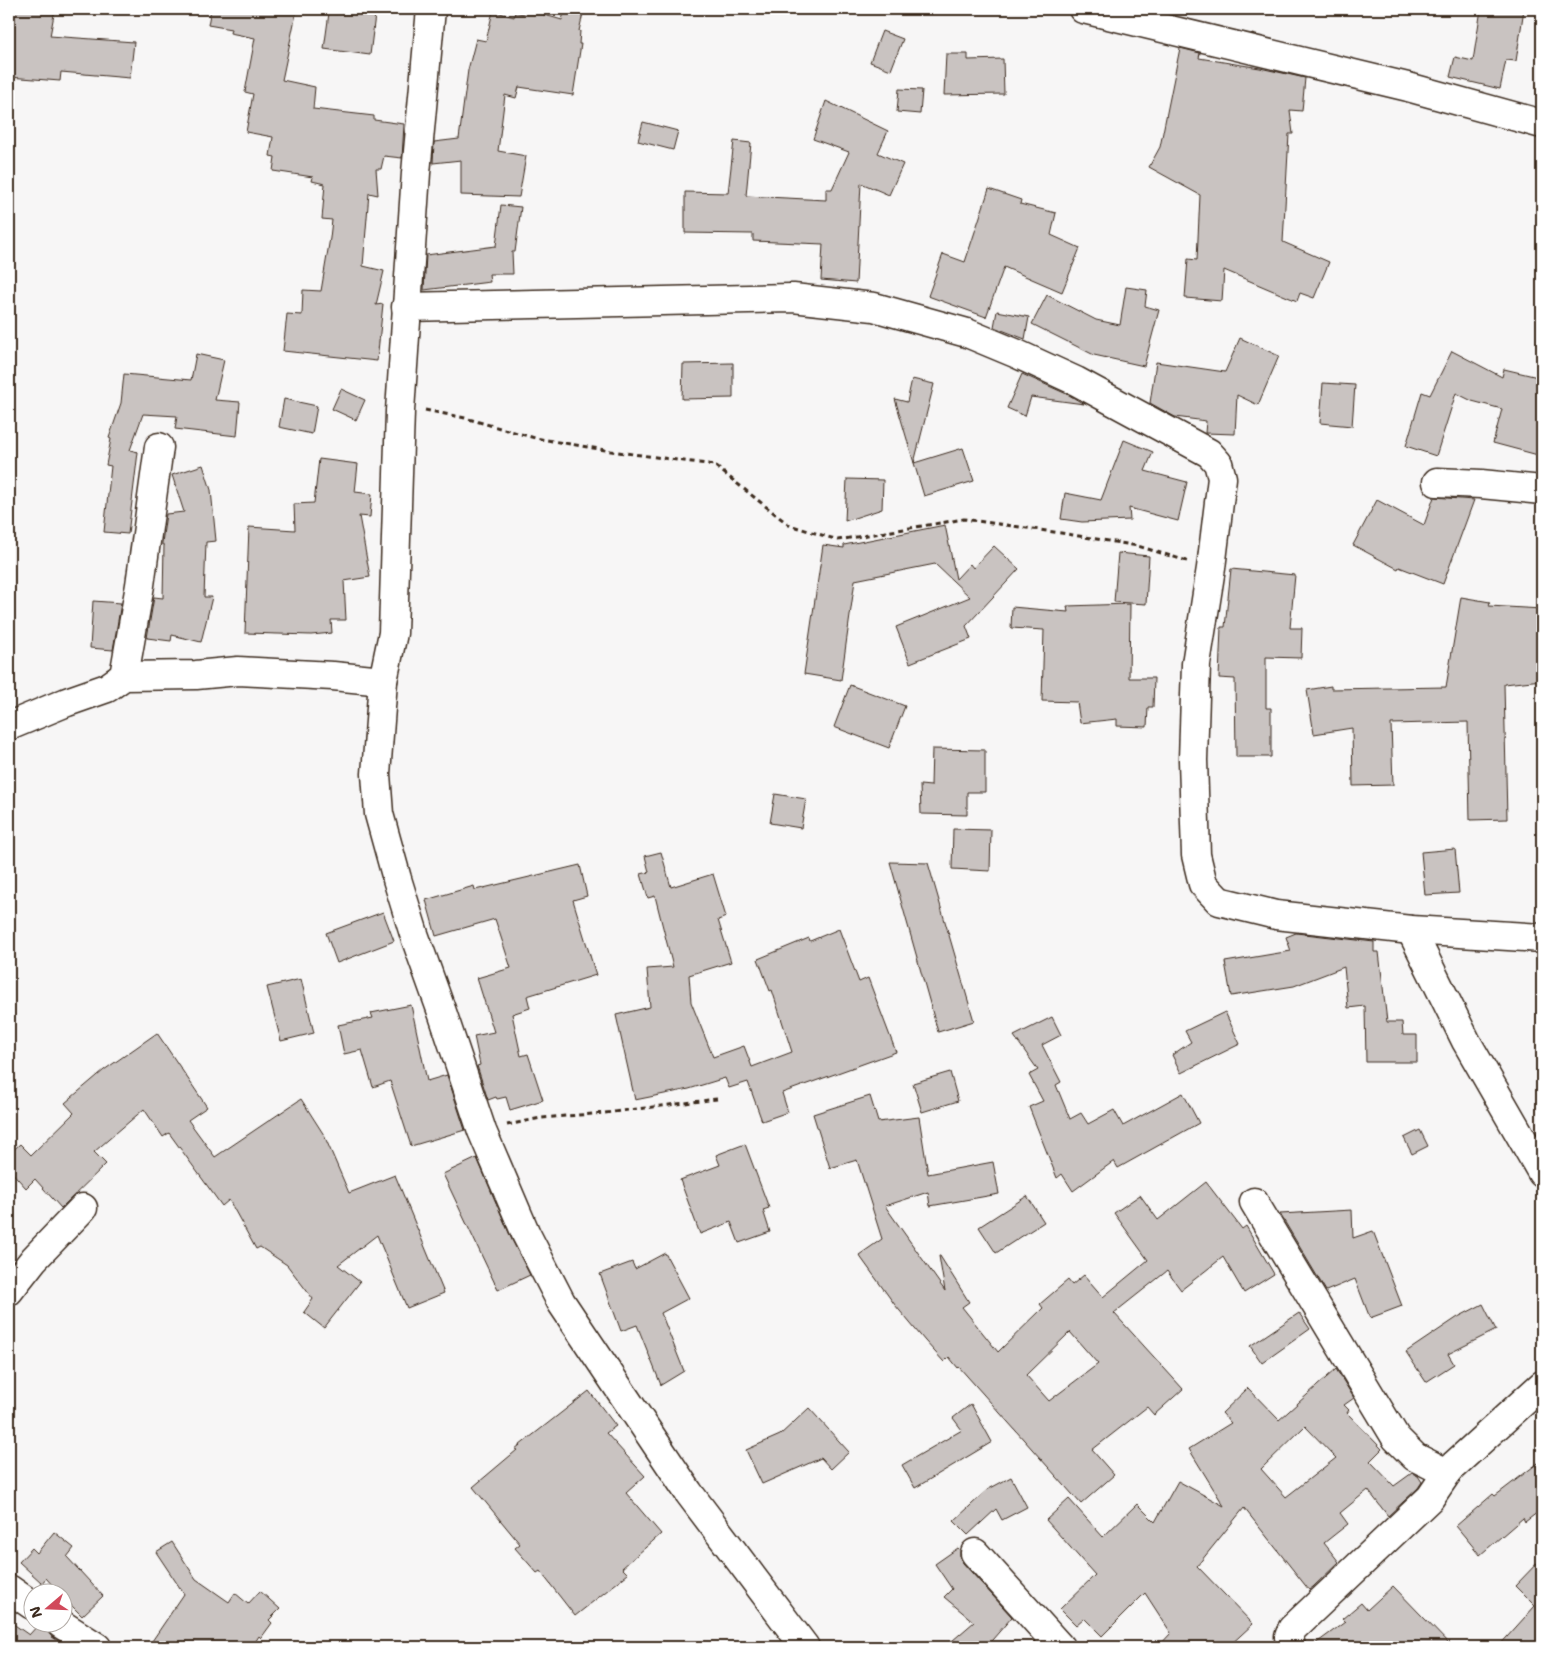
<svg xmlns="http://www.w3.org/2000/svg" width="1551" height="1656" viewBox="0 0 1551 1656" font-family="'Shantell Sans',sans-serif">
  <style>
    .building { fill: #c9c3c1; stroke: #3b2a1e; fill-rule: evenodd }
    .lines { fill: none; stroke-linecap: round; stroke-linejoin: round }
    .minor-casing { stroke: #3b2a1e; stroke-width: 31 }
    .path { stroke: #3b2a1e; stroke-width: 3; stroke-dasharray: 5 4; stroke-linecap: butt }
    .minor { stroke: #fff; stroke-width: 28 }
  </style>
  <rect width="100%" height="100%" fill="#f7f6f6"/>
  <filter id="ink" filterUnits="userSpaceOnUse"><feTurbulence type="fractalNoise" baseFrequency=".02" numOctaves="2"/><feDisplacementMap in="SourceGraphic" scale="10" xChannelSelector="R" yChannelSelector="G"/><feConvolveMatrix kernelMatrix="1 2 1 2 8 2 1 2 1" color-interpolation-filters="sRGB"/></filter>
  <g filter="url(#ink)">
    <g class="building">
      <path d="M 9,9 L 55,9 L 50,36 L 134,42 L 130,78 L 61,72 L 60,81 L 9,77 Z"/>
      <path d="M 211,9 L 297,9 L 282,80 L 315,87 L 313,109 L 374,116 L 374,120 L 404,124 L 402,158 L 384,156 L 381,169 L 376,169 L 378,195 L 369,193 L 363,266 L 384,271 L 376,305 L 383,304 L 377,361 L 283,351 L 287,314 L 302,315 L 303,290 L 321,291 L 330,238 L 332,220 L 322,219 L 325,184 L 312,181 L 313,177 L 273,171 L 275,157 L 270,156 L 273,137 L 246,132 L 253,94 L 245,92 L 255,38 L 230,33 L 231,29 L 208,25 Z"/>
      <path d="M 338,9 L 372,9 L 371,14 L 375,15 L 370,55 L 324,49 L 329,13 L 337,14 Z"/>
      <path d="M 524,9 L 562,20 L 565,9 L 584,9 L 579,31 L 580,31 L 579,44 L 581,44 L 573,95 L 519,87 L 516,98 L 505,95 L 498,151 L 526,156 L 519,197 L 461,195 L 461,160 L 433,163 L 434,142 L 459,139 L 468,70 L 476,39 L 486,41 L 493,11 L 514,17 L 515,12 L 523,14 Z"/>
      <path d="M 1481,9 L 1524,9 L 1516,61 L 1506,60 L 1500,89 L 1450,77 L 1455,57 L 1473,61 Z"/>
      <path d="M 882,31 L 903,39 L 891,70 L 870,62 Z"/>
      <path d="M 1180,48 L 1200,53 L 1199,58 L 1260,68 L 1305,78 L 1302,111 L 1290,110 L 1293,134 L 1289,134 L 1283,242 L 1329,262 L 1314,298 L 1300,293 L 1297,301 L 1224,270 L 1222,301 L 1185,298 L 1188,259 L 1197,260 L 1200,195 L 1149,167 L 1160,147 Z"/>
      <path d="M 946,54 L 968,54 L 968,60 L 1003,59 L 1004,94 L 944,95 Z"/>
      <path d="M 899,89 L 922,90 L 920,114 L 897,112 Z"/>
      <path d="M 826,101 L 888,131 L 878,153 L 903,164 L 889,195 L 861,183 L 856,283 L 821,280 L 823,244 L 753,241 L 753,234 L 685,233 L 685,192 L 728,193 L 734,141 L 751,143 L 746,196 L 826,200 L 826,189 L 832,189 L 849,152 L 813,139 Z"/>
      <path d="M 643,122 L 678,131 L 673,150 L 638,141 Z"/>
      <path d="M 989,189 L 1021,200 L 1020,204 L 1056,213 L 1051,235 L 1080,248 L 1062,292 L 1004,267 L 986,317 L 928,296 L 943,254 L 965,262 Z"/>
      <path d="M 501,205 L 521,207 L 515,252 L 512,252 L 513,274 L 489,274 L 490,282 L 424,290 L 426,255 L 496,246 Z"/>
      <path d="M 1126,287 L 1147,290 L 1145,306 L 1159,310 L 1144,366 L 1094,355 L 1032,324 L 1047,295 L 1096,320 L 1120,325 Z"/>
      <path d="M 997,311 L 1029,317 L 1025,339 L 994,327 Z"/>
      <path d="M 1240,338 L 1279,356 L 1258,405 L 1237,395 L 1235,434 L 1205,433 L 1206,421 L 1175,417 L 1150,403 L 1156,362 L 1225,372 Z"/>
      <path d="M 1452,351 L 1502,377 L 1504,369 L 1542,378 L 1542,441 L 1538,455 L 1493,443 L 1502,409 L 1472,401 L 1456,393 L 1436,456 L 1406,446 L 1422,392 L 1430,395 Z"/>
      <path d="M 196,354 L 224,360 L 215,400 L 240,402 L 237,436 L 175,429 L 177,416 L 143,414 L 130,450 L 138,452 L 128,534 L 104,532 L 111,466 L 106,465 L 111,439 L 109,438 L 121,403 L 124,374 L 191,380 Z"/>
      <path d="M 733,363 L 733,398 L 682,399 L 683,364 Z"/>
      <path d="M 1022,374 L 1069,395 L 1084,404 L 1031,397 L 1025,416 L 1007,408 Z"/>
      <path d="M 912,379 L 934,384 L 914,463 L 895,399 L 907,402 Z"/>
      <path d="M 1323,383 L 1355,385 L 1352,426 L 1320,423 Z"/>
      <path d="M 341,389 L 365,400 L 356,420 L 332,409 Z"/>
      <path d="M 284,399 L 317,406 L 312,434 L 279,427 Z"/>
      <path d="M 1124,440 L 1153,452 L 1145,471 L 1187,482 L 1178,521 L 1129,508 L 1130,520 L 1082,522 L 1061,519 L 1065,493 L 1101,500 Z"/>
      <path d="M 963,448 L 974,481 L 924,496 L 914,463 Z"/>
      <path d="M 319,459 L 358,464 L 355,492 L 372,494 L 370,517 L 359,516 L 370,577 L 344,581 L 346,620 L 331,620 L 332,633 L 311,635 L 245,633 L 249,527 L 295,530 L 294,504 L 314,503 Z"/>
      <path d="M 203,465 L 211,490 L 216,541 L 206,542 L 204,597 L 212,597 L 201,642 L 172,635 L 171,641 L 147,638 L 154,597 L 163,598 L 164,545 L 162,545 L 162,543 L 166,514 L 184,512 L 172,475 Z"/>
      <path d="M 847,479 L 883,480 L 882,509 L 845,521 Z"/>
      <path d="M 1434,497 L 1474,500 L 1443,584 L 1399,567 L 1398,569 L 1353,545 L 1377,500 L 1424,525 Z"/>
      <path d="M 945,525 L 956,579 L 970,564 L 973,568 L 994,546 L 1019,569 L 966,626 L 971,639 L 910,663 L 896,627 L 970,597 L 935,564 L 855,580 L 841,680 L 804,674 L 823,545 L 844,548 L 844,545 Z"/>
      <path d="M 1118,553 L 1149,556 L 1146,604 L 1114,602 Z"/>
      <path d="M 1231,569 L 1295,575 L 1290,628 L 1302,628 L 1301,658 L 1266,657 L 1266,708 L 1271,708 L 1271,757 L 1236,757 L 1235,679 L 1219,678 L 1221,627 L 1225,627 Z"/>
      <path d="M 1461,597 L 1490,602 L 1489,606 L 1542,609 L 1542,680 L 1504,684 L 1507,819 L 1470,820 L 1468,722 L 1391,724 L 1393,785 L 1353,786 L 1352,728 L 1314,734 L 1307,690 L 1331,686 L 1331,689 L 1446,687 Z"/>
      <path d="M 93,601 L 121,603 L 113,650 L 90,648 Z"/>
      <path d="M 1130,604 L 1129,678 L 1154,678 L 1153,707 L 1148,707 L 1147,727 L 1117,726 L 1117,719 L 1080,723 L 1077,702 L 1042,701 L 1044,630 L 1011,628 L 1012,607 L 1068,612 L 1067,606 Z"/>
      <path d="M 850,685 L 905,706 L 889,748 L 834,727 Z"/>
      <path d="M 932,749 L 985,750 L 985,792 L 967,792 L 967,815 L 921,814 L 920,785 L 931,786 Z"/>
      <path d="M 775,794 L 806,799 L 801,828 L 770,823 Z"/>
      <path d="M 953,829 L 991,830 L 990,871 L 952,869 Z"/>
      <path d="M 1455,849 L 1459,893 L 1425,895 L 1421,852 Z"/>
      <path d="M 661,852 L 671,887 L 713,874 L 726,917 L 718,920 L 731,962 L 689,975 L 691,1002 L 713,1057 L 744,1046 L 752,1067 L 792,1052 L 772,990 L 770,991 L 758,959 L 809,938 L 810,941 L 839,929 L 859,982 L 868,978 L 896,1052 L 782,1093 L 788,1112 L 762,1121 L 748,1082 L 729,1088 L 725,1078 L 689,1089 L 635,1100 L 616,1015 L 650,1007 L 647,969 L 673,967 L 655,896 L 648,898 L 641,874 L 649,872 L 645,856 Z"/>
      <path d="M 890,862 L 928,863 L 974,1021 L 938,1032 Z"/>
      <path d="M 580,865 L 587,896 L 573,900 L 596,975 L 527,996 L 530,1008 L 512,1014 L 521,1056 L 528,1054 L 543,1100 L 510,1110 L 506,1097 L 497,1099 L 496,1097 L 488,1100 L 477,1066 L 480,1065 L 474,1036 L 494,1032 L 477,978 L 511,968 L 495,919 L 436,936 L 426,900 L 474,886 L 475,890 Z"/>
      <path d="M 383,912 L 394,941 L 337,963 L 326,933 Z"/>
      <path d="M 1296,933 L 1374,942 L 1374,952 L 1379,952 L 1387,1022 L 1402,1022 L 1403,1035 L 1417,1035 L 1417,1062 L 1366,1062 L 1365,1006 L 1348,1008 L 1344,967 L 1294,986 L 1231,996 L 1225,962 L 1291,951 L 1286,937 Z"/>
      <path d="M 301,979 L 314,1033 L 281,1041 L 267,987 Z"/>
      <path d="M 411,1005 L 427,1081 L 447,1075 L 465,1130 L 411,1146 L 390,1081 L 373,1087 L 362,1050 L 344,1054 L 338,1025 L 373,1018 L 371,1013 Z"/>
      <path d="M 1225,1012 L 1240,1044 L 1181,1073 L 1172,1055 L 1191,1042 L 1185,1031 Z"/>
      <path d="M 1052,1017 L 1061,1035 L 1042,1045 L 1061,1082 L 1056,1085 L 1070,1119 L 1081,1113 L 1088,1124 L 1114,1110 L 1123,1126 L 1183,1093 L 1199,1123 L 1118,1168 L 1114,1161 L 1073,1191 L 1062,1174 L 1057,1178 L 1029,1107 L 1043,1101 L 1029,1075 L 1038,1070 L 1014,1036 Z"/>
      <path d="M 157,1033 L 207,1107 L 188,1120 L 215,1157 L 301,1099 L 324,1135 L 349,1193 L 395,1175 L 444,1293 L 407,1308 L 377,1235 L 338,1265 L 360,1282 L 324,1328 L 304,1312 L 313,1299 L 287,1265 L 260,1247 L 256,1249 L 229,1200 L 222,1206 L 169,1133 L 163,1137 L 144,1109 L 94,1152 L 106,1164 L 61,1208 L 35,1179 L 26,1188 L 9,1169 L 9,1154 L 20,1144 L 31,1155 L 74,1113 L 65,1103 L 104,1070 Z"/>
      <path d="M 950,1072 L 958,1101 L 922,1112 L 913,1083 Z"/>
      <path d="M 870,1096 L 878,1122 L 919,1117 L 928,1174 L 993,1162 L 999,1194 L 930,1206 L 928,1192 L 885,1206 L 945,1291 L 939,1256 L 940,1256 L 969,1302 L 962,1307 L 998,1352 L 1043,1308 L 1040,1304 L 1068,1280 L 1072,1285 L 1084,1275 L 1103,1297 L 1148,1260 L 1114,1213 L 1140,1195 L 1158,1220 L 1206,1182 L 1242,1229 L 1246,1226 L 1274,1274 L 1244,1293 L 1223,1257 L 1181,1290 L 1167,1271 L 1114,1313 L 1183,1389 L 1154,1415 L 1147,1407 L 1092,1450 L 1114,1475 L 1081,1504 L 959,1367 L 958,1368 L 949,1357 L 944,1362 L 925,1341 L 895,1305 L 859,1255 L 882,1239 L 857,1160 L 830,1168 L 813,1114 ZM 1070,1332 L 1098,1364 L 1049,1401 L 1026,1375 Z"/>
      <path d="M 1420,1130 L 1428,1146 L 1412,1154 L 1404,1138 Z"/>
      <path d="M 745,1144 L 769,1208 L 763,1210 L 770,1232 L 739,1243 L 731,1222 L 700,1234 L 680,1180 L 720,1165 L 716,1155 Z"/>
      <path d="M 477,1158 L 512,1240 L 530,1275 L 498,1290 L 443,1174 Z"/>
      <path d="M 1027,1196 L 1044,1222 L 996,1253 L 979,1227 Z"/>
      <path d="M 1352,1210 L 1353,1238 L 1373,1231 L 1402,1306 L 1370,1318 L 1355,1279 L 1326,1291 L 1280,1214 Z"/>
      <path d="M 665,1253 L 689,1298 L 661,1313 L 684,1371 L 661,1385 L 637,1325 L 621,1331 L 600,1274 L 632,1262 L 635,1269 Z"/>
      <path d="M 1483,1304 L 1496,1330 L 1448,1354 L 1454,1364 L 1426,1382 L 1406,1352 L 1458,1317 Z"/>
      <path d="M 1299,1313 L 1310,1329 L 1262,1363 L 1250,1346 Z"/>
      <path d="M 1336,1369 L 1354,1398 L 1344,1405 L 1349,1410 L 1347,1413 L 1382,1449 L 1370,1461 L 1394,1486 L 1412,1473 L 1418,1476 L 1422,1482 L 1418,1488 L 1388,1516 L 1368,1490 L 1340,1513 L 1348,1524 L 1324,1543 L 1339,1562 L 1313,1587 L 1309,1590 L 1244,1508 L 1197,1566 L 1253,1624 L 1228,1647 L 1158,1647 L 1171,1633 L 1145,1593 L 1102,1636 L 1084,1618 L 1076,1625 L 1060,1609 L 1095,1575 L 1046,1520 L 1069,1499 L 1103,1537 L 1137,1504 L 1155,1522 L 1178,1481 L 1224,1506 L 1189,1449 L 1231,1423 L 1222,1413 L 1248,1388 L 1279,1420 ZM 1305,1426 L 1336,1458 L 1286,1497 L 1261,1469 Z"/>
      <path d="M 589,1391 L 616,1426 L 606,1433 L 645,1476 L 626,1493 L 661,1534 L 622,1568 L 628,1574 L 575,1616 L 540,1571 L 537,1573 L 515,1548 L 520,1544 L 473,1487 L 517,1450 L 515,1449 Z"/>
      <path d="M 971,1404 L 992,1442 L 915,1488 L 902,1465 L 962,1430 L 953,1418 Z"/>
      <path d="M 809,1408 L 849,1452 L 831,1469 L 821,1458 L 762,1484 L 746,1450 L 780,1435 Z"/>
      <path d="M 1542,1460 L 1542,1509 L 1525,1522 L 1523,1518 L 1480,1555 L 1456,1526 L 1493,1494 L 1495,1496 Z"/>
      <path d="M 1011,1477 L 1027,1507 L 1002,1520 L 996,1509 L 968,1535 L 954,1521 L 987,1490 Z"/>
      <path d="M 54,1532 L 74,1548 L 67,1557 L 103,1596 L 82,1616 L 62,1596 L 62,1594 L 60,1594 L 46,1578 L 42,1583 L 19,1562 L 32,1548 L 37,1553 Z"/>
      <path d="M 172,1542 L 196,1579 L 229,1602 L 235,1593 L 248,1604 L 260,1591 L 280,1609 L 269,1620 L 272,1623 L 261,1638 L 259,1636 L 252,1647 L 148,1647 L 184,1594 L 156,1552 Z"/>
      <path d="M 958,1548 L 960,1550 L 960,1557 L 963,1563 L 1012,1617 L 986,1647 L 945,1647 L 974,1622 L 944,1597 L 952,1589 L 935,1564 Z"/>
      <path d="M 1542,1558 L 1542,1647 L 1498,1647 L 1535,1606 L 1515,1586 Z"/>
      <path d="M 1393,1586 L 1452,1647 L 1311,1647 L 1345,1622 L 1342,1619 L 1361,1603 L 1367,1610 Z"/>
      <path d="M 9,1621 L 29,1635 L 39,1624 L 45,1624 L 47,1631 L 52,1637 L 68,1647 L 9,1647 Z"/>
    </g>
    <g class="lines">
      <g class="minor-casing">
        <g id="minor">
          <path d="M 431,9 L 416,173 L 400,411 L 393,633 L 383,681 L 376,774 L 379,814 L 397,879 L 414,934 L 443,1015 L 482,1131 L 526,1234 L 561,1302 L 689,1493 L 805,1647"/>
          <path d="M 1083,9 L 1408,87 L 1542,124"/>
          <path d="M 406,307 L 793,298 L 874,307 L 967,333 L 1015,353 L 1076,381 L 1209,453 L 1218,463 L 1222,478 L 1211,568 L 1196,664 L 1193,760 L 1196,855 L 1203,884 L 1219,901 L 1276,915 L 1411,930 L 1542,938"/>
          <path d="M 1437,482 L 1481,484 L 1542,490"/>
          <path d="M 124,676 L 140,585 L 159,447"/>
          <path d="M 9,726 L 67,702 L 107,688 L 124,676 L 196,675 L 238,671 L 333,676 L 383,681"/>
          <path d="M 1411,930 L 1466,1041 L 1542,1173"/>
          <path d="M 1254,1202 L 1396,1438 L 1415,1457 L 1447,1473 L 1453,1466 L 1542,1385"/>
          <path d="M 9,1291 L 34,1259 L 83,1208"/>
          <path d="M 975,1553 L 1060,1647"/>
          <path d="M 9,1589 L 32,1605"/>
          <path d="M 61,1624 L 97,1647"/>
          <path d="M 1291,1647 L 1289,1637 L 1292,1629 L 1430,1498 L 1447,1473"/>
        </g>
      </g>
      <g class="path">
        <path d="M 425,410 L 465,418 L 535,438 L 611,451 L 714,465 L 789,525 L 838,540 L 964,519 L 1061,533 L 1138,546 L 1187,561"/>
        <path d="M 507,1125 L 541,1118 L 605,1113 L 717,1099"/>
      </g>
      <use href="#minor" class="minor"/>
    </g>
  </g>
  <rect width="1551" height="1656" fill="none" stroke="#fff" stroke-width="30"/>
  <rect x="15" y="15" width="1521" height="1626" fill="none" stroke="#3b2a1e" stroke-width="2" filter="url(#ink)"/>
  <g transform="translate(48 1608) rotate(251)"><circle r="24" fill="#ffffff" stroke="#b1aaa5"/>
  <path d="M0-4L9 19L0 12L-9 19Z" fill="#d1495b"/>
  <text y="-8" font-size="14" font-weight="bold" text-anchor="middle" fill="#3b2a1e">N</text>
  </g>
</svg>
